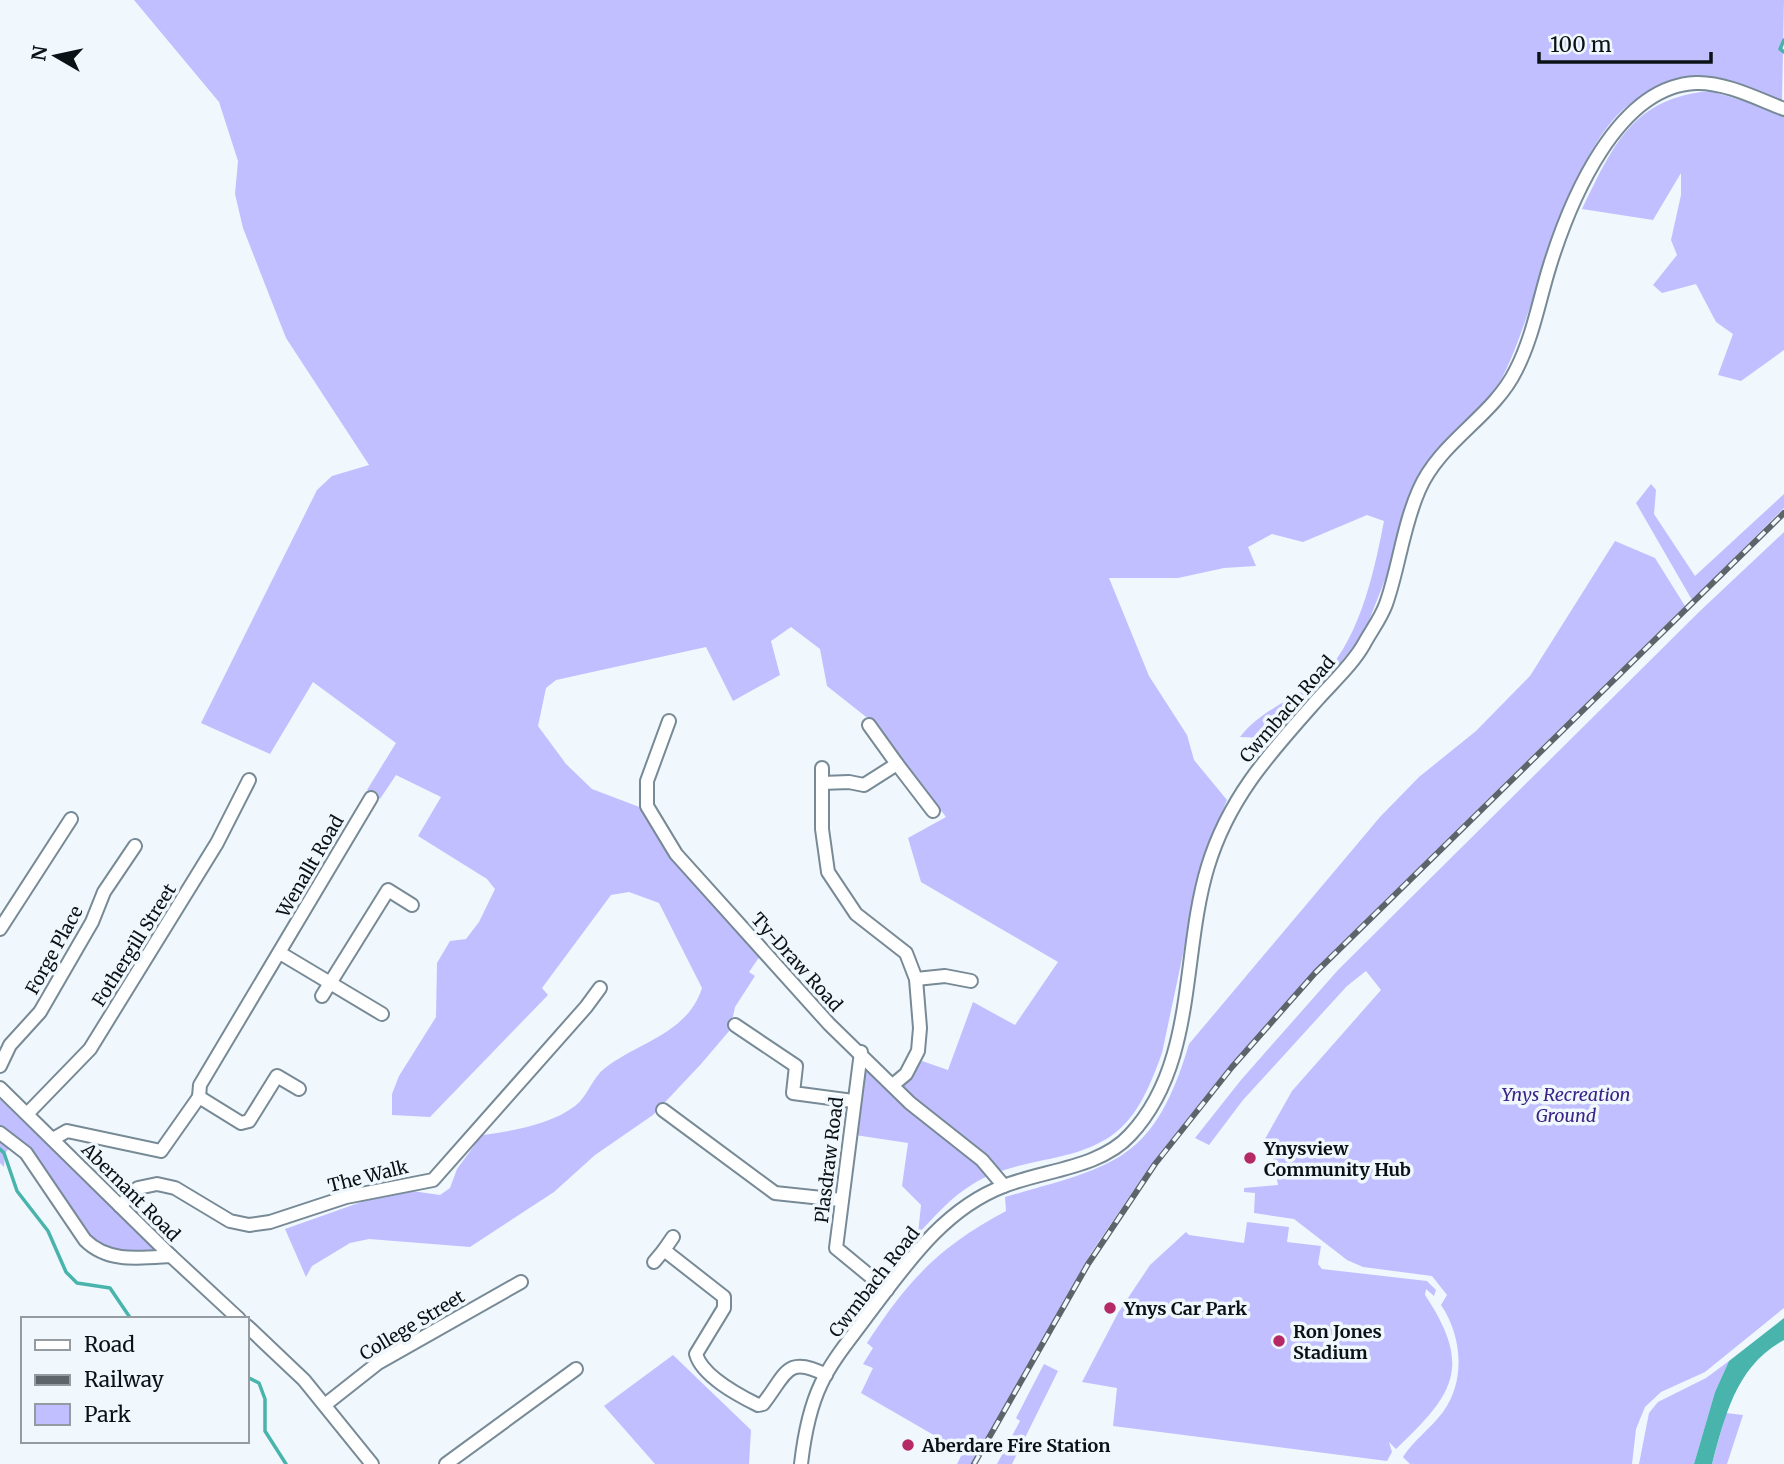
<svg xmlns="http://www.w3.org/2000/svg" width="1784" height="1464" viewBox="0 0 1784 1464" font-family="Merriweather,serif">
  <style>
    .green { fill: #c1bfff }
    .water { fill: #48b4ab }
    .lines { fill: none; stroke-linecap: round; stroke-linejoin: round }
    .stream { stroke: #48b4ab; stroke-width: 3.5 }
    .minor-casing { stroke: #778a96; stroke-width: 16 }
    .minor { stroke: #fff; stroke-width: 12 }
    .rail-casing { stroke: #5e656a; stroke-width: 6 }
    .rail { stroke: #f0f8fe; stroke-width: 3.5; stroke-dasharray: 10; stroke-linecap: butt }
    .poi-dot { fill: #b52a65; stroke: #f0f8fe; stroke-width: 2.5 }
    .labels { text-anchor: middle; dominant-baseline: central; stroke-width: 7; stroke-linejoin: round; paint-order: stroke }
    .street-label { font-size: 18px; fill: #0b1216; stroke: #f0f8fe }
    .park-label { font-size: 18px; font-style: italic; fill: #3a2385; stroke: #f0f8fe }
    .poi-label { font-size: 18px; font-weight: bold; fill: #0b1216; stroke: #f0f8fe; text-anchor: start }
  </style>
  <rect width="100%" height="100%" fill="#f0f8fe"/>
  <g class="green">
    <path d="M 134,0 L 1784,0 L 1782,101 C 1761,94 1738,83 1716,80 C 1705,79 1690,85 1680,88 C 1668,91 1654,92 1643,96 C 1571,129 1538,309 1503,376 C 1487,408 1454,427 1434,456 L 1364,633 L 1323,684 L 1265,738 L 1240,737 C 1259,712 1289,701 1314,683 C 1358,649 1374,573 1384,521 L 1367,515 L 1303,542 L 1272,534 L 1248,547 L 1256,566 L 1224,568 L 1178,578 L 1109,578 L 1149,676 L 1187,735 L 1194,760 L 1227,800 L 1204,855 L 1162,1053 C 1137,1123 1118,1146 1044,1160 C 1021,1165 993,1171 973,1184 C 951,1197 935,1216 918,1234 L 921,1205 L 902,1186 L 908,1143 L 855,1135 L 865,1064 L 895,1096 L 922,1061 L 948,1070 L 973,1002 L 1015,1025 L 1058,962 L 921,882 L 908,838 L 946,817 L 870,720 L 827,686 L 820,649 L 791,627 L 771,641 L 780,675 L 733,701 L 706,647 L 556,680 L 546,688 L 538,726 L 566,764 L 592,789 L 642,808 L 760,956 L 749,972 L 755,976 L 735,1007 L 730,1030 L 701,1064 L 653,1115 L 595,1155 L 554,1192 L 470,1247 L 369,1239 L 350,1243 L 312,1266 L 306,1277 L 285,1229 L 364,1201 L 412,1191 L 440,1195 L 450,1188 L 457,1169 L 482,1135 C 512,1131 550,1125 575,1106 C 588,1096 592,1078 605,1068 C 639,1042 688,1033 702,988 L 659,903 L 629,892 L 611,895 L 542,988 L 548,995 L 430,1117 L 392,1115 L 392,1094 L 399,1076 L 436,1017 L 437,963 L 450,941 L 466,939 L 479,922 L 495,889 L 487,879 L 418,836 L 441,797 L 396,775 L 380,799 L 367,790 L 396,743 L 313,682 L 270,754 L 201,723 L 317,490 L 332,476 L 369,465 L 286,338 L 243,228 L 235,194 L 238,161 L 219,102 Z"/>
    <path d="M 1710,91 L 1784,113 L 1784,350 L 1741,381 L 1718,375 L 1733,334 L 1716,322 L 1696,284 L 1662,293 L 1653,285 L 1677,255 L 1671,240 L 1681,195 L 1681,173 L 1653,220 L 1582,209 C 1613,146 1632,98 1710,91 Z"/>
    <path d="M 1651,484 L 1656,490 L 1654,514 L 1695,576 L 1784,494 L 1784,508 L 1692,600 L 1636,503 Z"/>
    <path d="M 1784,532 L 1784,1308 L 1705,1372 L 1661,1392 L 1645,1407 L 1636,1429 L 1632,1464 L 1410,1464 L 1403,1457 C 1414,1440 1431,1428 1443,1412 C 1466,1380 1462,1336 1441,1305 L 1447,1295 L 1432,1276 L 1363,1267 L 1347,1260 L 1294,1219 L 1254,1213 L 1255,1193 L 1244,1192 L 1244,1188 L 1278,1185 L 1270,1139 L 1265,1139 L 1292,1091 L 1381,990 L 1366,971 L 1347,986 L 1243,1100 L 1209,1145 L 1195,1138 L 1241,1080 L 1338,970 L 1700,611 Z"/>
    <path d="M 1615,541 L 1655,558 L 1685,606 L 1326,958 L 1223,1074 L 1153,1162 L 1091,1253 L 972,1464 L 957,1464 L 963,1452 L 861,1393 L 873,1368 L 863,1364 L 873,1348 L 867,1343 C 909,1279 939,1247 1006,1211 L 1005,1197 C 1114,1166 1154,1162 1189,1044 L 1380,817 L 1419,777 L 1476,731 L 1530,676 Z"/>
    <path d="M 0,1099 L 157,1252 L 148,1254 L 98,1248 L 15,1141 L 5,1153 L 4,1167 L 0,1163 Z"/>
    <path d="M 1247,1222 L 1289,1227 L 1287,1242 L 1321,1246 L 1318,1264 L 1322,1269 L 1427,1281 L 1436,1290 L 1434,1296 L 1426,1289 L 1425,1295 C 1473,1367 1454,1394 1396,1449 L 1389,1442 L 1392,1452 L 1387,1461 L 1113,1426 L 1117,1388 L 1082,1382 L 1118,1313 L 1150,1265 L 1186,1232 L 1189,1235 L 1244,1243 Z"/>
    <path d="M 673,1355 L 751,1430 L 749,1464 L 655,1464 L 604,1406 Z"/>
    <path d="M 1729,1361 L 1715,1392 L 1694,1464 L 1639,1464 L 1649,1413 L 1658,1402 L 1706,1378 Z"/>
    <path d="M 1044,1364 L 1058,1371 L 1012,1464 L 997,1464 L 1020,1421 L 1016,1418 Z"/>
    <path d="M 1726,1413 L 1743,1415 L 1727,1464 L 1712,1464 Z"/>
  </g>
  <path class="water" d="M 1784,1318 L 1784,1340 C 1736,1366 1725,1416 1712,1464 L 1694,1464 L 1715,1392 L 1729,1361 Z"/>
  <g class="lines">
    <g class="stream">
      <path d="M 1784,40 L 1780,49 L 1784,52"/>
      <path d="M 0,1149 L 4,1153 L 17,1191 L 48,1231 L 66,1272 L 77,1283 L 110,1288 L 131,1319"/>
      <path d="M 247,1377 L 259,1383 L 265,1399 L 265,1431 L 286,1464"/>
    </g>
    <g class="minor-casing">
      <g id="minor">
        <path d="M 669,721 L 647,781 L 647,806 L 676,854 L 829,1024 L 910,1103 L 982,1160 L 1004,1186"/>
        <path d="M 897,764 L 933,811"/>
        <path d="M 822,768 L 822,829 L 828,872 L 856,914 L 906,953 L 916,979 L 920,1028 L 918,1051 L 906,1074 L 894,1084"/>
        <path d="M 822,783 L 849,782 L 864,785 L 897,764 L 869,725"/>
        <path d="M 0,929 L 71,819"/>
        <path d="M 280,953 L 382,1014"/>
        <path d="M 916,979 L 945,976 L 971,981"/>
        <path d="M 322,996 L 388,890 L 412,905"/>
        <path d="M 735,1025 L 796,1066 L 793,1093 L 853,1101"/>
        <path d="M 861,1052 L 836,1248 L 887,1290"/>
        <path d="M 0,1066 L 10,1045 L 40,1012 L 92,922 L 104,892 L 135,846"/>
        <path d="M 0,1088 L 171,1256 L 239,1319"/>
        <path d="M 199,1097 L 200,1085 L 371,798"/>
        <path d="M 199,1097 L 241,1123 L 249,1121 L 277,1076 L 299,1089"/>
        <path d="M 663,1110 L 775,1193 L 841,1200"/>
        <path d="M 28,1113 L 90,1049 L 217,843 L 249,780"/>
        <path d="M 0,1133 L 26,1153 L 85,1240 C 108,1263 140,1258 171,1256"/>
        <path d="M 53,1139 L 67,1131 L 161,1151 L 199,1097"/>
        <path d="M 120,1206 L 138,1188 L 157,1184 L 175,1188 L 230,1221 L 249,1225 L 270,1222 L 346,1197 L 433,1180 L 586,1007 L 600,988"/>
        <path d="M 673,1237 L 664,1250 L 724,1297 L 724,1308 L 696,1354 C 702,1376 738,1395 758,1405 L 763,1404 C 786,1375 786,1354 826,1375"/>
        <path d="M 654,1262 L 664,1250"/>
        <path d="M 247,1326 L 304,1380 L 372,1464"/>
        <path d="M 326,1404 L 378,1363 L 521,1282"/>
        <path d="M 446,1464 L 576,1369"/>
        <path d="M 801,1464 C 804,1438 809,1409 821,1384 C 832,1360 851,1338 867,1316 C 905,1266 943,1209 1004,1186 C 1044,1170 1100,1168 1130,1135 C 1197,1064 1181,954 1208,866 C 1229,797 1270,753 1317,700 C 1333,682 1352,665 1364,644 C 1371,631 1381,618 1386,604 C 1399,567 1403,526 1419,490 C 1440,441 1493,417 1516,370 C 1533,337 1539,300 1550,265 C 1570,201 1617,86 1696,83 C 1725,82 1758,99 1784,109"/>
      </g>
    </g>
    <use href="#minor" class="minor"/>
    <g class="rail-casing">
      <path id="rail" d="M 974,1464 L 1088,1264 L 1155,1164 L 1232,1067 L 1315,973 L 1784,513"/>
    </g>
    <use href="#rail" class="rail"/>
  </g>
  <g class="poi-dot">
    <circle cx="1250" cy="1158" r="7"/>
    <circle cx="1110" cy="1308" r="7"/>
    <circle cx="1279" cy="1341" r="7"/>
    <circle cx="908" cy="1445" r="7"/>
  </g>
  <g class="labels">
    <g class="street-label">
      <text transform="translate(1287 709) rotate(-49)">Cwmbach Road</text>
      <text transform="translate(310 866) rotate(-60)">Wenallt Road</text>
      <text transform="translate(134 945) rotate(-58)">Fothergill Street</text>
      <text transform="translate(54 950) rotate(-61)">Forge Place</text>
      <text transform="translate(797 962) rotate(48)">Ty-Draw Road</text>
      <text transform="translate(829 1160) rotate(-83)">Plasdraw Road</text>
      <text transform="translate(368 1176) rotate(-14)">The Walk</text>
      <text transform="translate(131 1192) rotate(45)">Abernant Road</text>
      <text transform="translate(874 1282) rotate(-52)">Cwmbach Road</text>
      <text transform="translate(412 1325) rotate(-31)">College Street</text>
    </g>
    <g class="park-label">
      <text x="1566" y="1094">Ynys Recreation<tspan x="1566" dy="21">Ground</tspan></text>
    </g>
    <g class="poi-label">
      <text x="1264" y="1148">Ynysview<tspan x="1264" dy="21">Community Hub</tspan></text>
      <text x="1124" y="1308">Ynys Car Park</text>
      <text x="1293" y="1331">Ron Jones<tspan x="1293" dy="21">Stadium</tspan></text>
      <text x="922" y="1445">Aberdare Fire Station</text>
    </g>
  </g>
  <rect x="21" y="1317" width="228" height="126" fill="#f0f8fe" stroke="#949ca1" stroke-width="2"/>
  <rect x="35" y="1340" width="35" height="10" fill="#ffffff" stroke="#949ca1" stroke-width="2"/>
  <text x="84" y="1352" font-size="21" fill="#0b1216">Road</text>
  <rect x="35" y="1375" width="35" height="10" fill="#5e656a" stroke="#949ca1" stroke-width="2"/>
  <text x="84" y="1387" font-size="21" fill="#0b1216">Railway</text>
  <rect x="35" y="1404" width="35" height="21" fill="#c1bfff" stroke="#949ca1" stroke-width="2"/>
  <text x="84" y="1422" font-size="21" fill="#0b1216">Park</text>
  <g transform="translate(56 56) rotate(279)" stroke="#f0f8fe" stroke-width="5" paint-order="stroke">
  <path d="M0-5L12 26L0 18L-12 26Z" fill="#0b1216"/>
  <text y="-10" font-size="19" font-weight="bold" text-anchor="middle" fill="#0b1216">N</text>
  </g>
  <path d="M1539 52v10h172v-10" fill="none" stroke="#0b1216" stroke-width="3.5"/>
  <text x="1550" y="52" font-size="21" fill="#0b1216" stroke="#f0f8fe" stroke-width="5" paint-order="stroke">100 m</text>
</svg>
